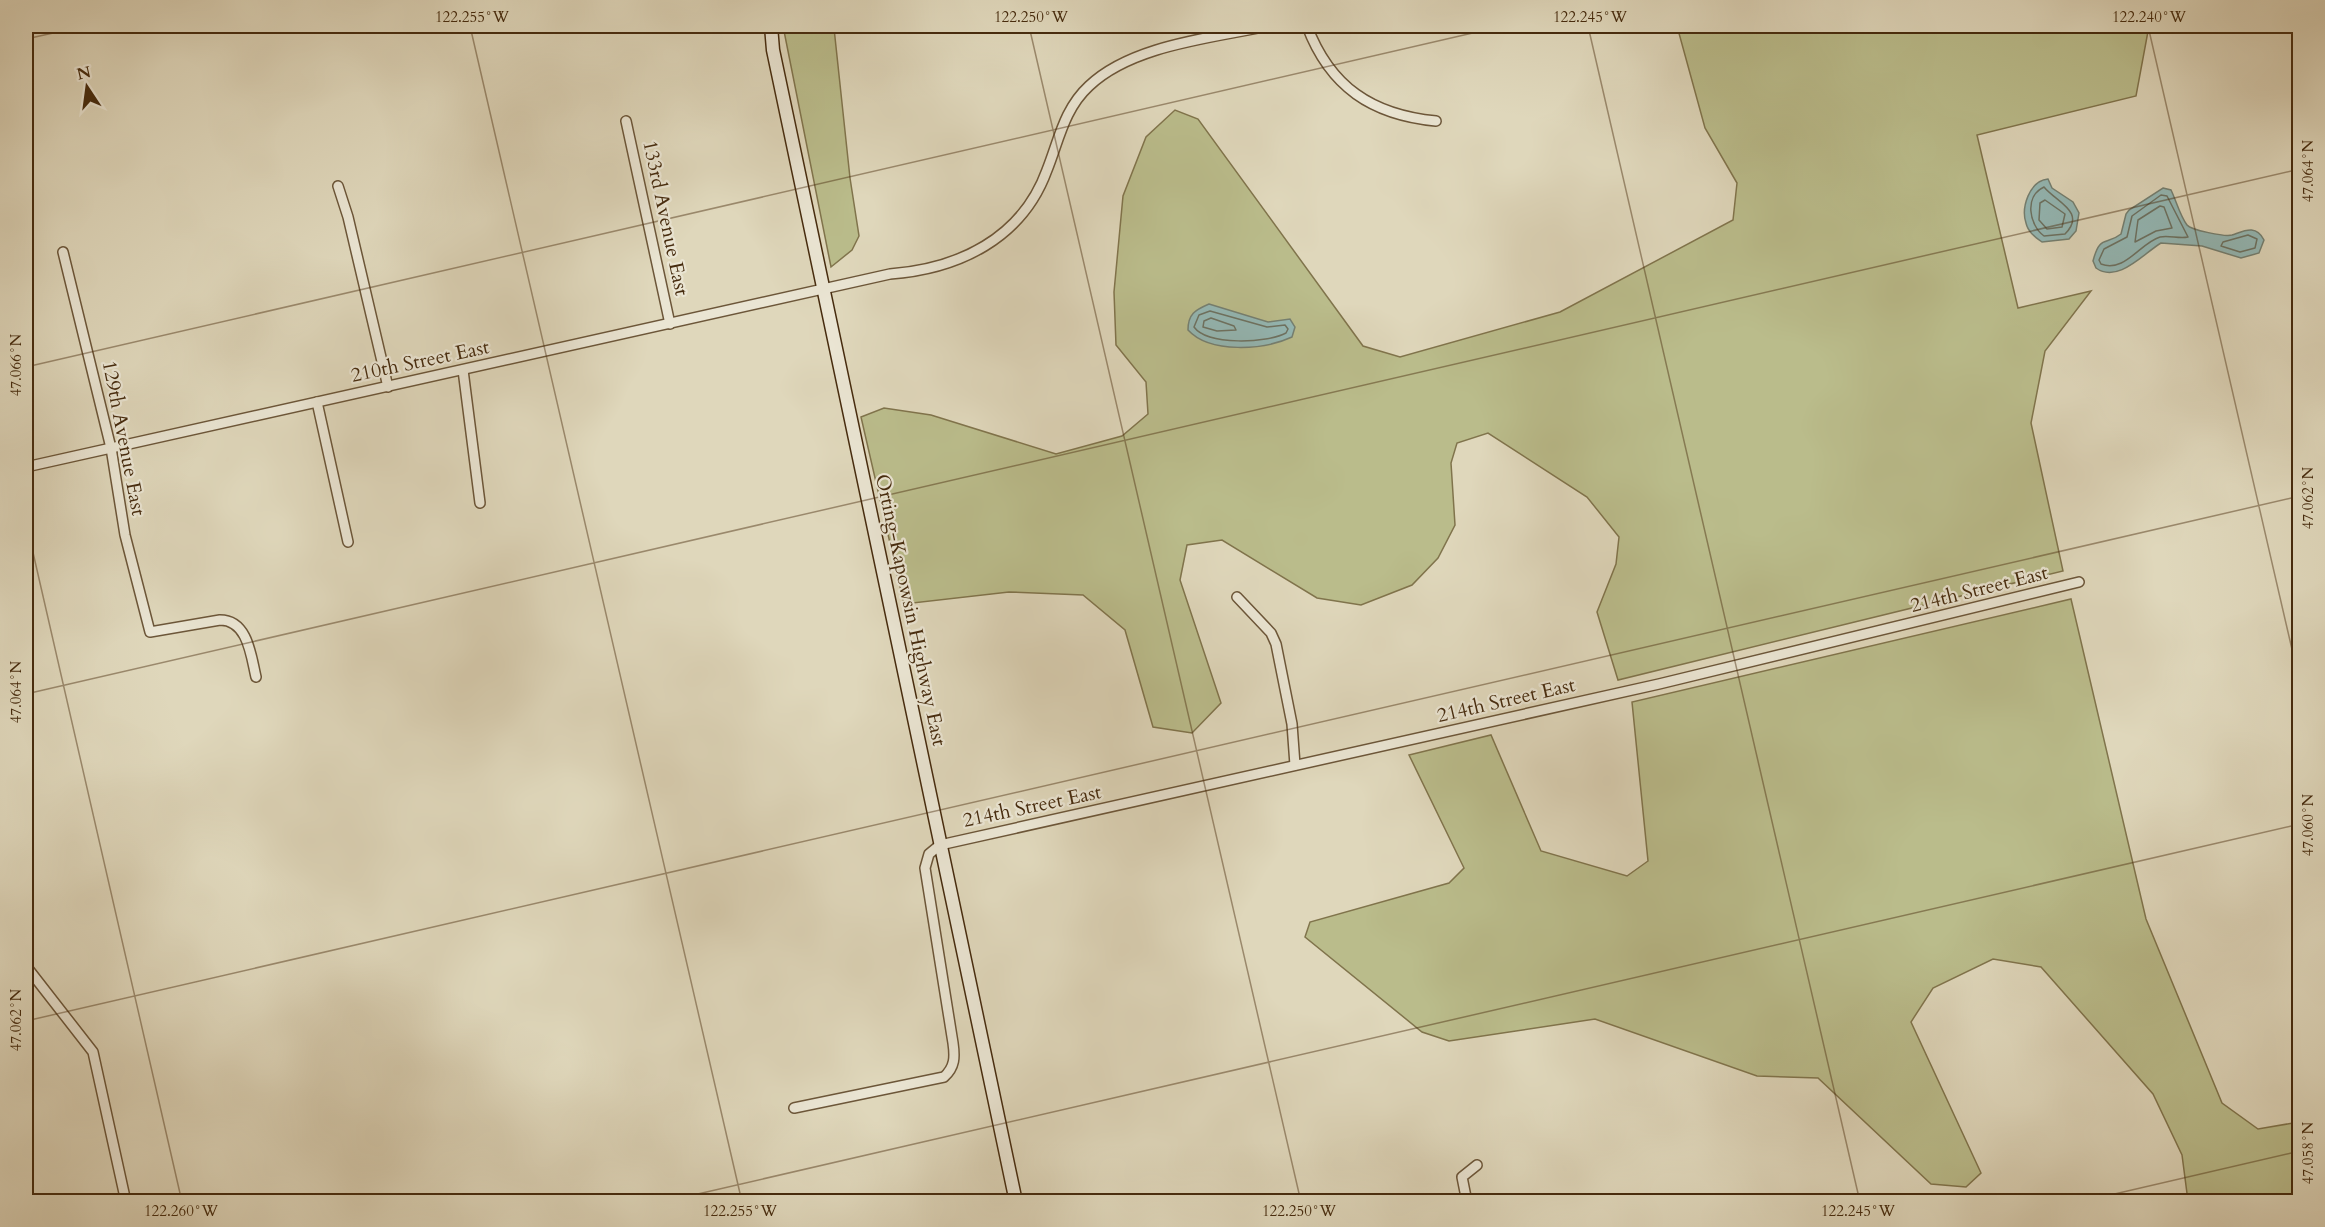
<svg xmlns="http://www.w3.org/2000/svg" width="2325" height="1227" viewBox="0 0 2325 1227" font-family="Cardo,serif">
  <style>
    .green { fill: #babc8b; stroke: #80744c; stroke-width: 1.5 }
    .water { fill: #94b8b5; stroke: #758072; stroke-width: 1.5 }
    .lines { fill: none; stroke-linecap: round; stroke-linejoin: round }
    .shore { stroke: #6d7262; stroke-width: 1.5 }
    .minor-casing { stroke: #6c5639; stroke-width: 12 }
    .secondary-casing { stroke: #462b0e; stroke-width: 15 }
    .minor { stroke: #eae5d3; stroke-width: 9 }
    .secondary { stroke: #eae5d3; stroke-width: 12 }
    .ticks { fill: none; stroke: #462b0e; stroke-width: 1.5; stroke-opacity: 0.45 }
    .labels { text-anchor: middle; dominant-baseline: central; stroke-width: 4.5; stroke-linejoin: round; paint-order: stroke }
    .street-label { font-size: 20px; fill: #462b0e; stroke: #eae5d3 }
    .neatline { fill: none; stroke: #462b0e; stroke-width: 2 }
    .ticks-label { font-size: 15px; text-anchor: middle; fill: #462b0e }
  </style>
  <rect width="100%" height="100%" fill="#dfd7bb"/>
  <filter id="stains"><feTurbulence type="fractalNoise" baseFrequency=".00333" numOctaves="4"/><feColorMatrix values="0 0 0 0 .2 0 0 0 0 .09 0 0 0 0 .02 0 0 0 .5 -.17"/></filter>
  <radialGradient id="worn" r=".72"><stop offset=".6" stop-color="#630" stop-opacity="0"/><stop offset="1" stop-color="#630" stop-opacity=".3"/></radialGradient>
  <g class="green">
    <path d="M 783,26 L 839,26 L 834,28 L 850,178 L 859,236 L 852,250 L 831,267 Z"/>
    <path d="M 1677,26 L 2149,26 L 2136,96 L 1977,135 L 2018,308 L 2091,291 L 2045,351 L 2031,423 L 2063,571 L 1618,680 L 1597,612 L 1616,564 L 1619,537 L 1587,497 L 1488,433 L 1457,443 L 1451,463 L 1455,525 L 1438,558 L 1412,585 L 1361,605 L 1317,598 L 1222,540 L 1187,545 L 1180,580 L 1221,703 L 1192,733 L 1153,727 L 1125,630 L 1083,595 L 1009,592 L 904,604 L 861,417 L 884,408 L 931,415 L 1056,454 L 1122,436 L 1148,414 L 1146,382 L 1116,345 L 1114,292 L 1123,196 L 1146,137 L 1175,110 L 1198,119 L 1363,346 L 1400,357 L 1560,312 L 1733,220 L 1737,183 L 1705,128 Z"/>
    <path d="M 2071,599 L 2146,919 L 2222,1103 L 2258,1129 L 2299,1122 L 2299,1201 L 2188,1201 L 2182,1155 L 2153,1094 L 2041,967 L 1993,959 L 1933,988 L 1911,1022 L 1981,1173 L 1966,1187 L 1931,1184 L 1818,1078 L 1757,1076 L 1595,1019 L 1449,1041 L 1422,1032 L 1305,937 L 1310,922 L 1449,883 L 1464,868 L 1409,755 L 1491,735 L 1541,851 L 1627,876 L 1648,861 L 1632,702 Z"/>
  </g>
  <g class="water">
    <path d="M 2048,179 L 2052,188 L 2073,202 L 2079,213 L 2076,231 L 2069,239 L 2042,242 C 2035,237 2028,232 2026,223 C 2021,208 2029,181 2048,179 Z"/>
    <path d="M 2163,188 L 2171,190 C 2176,200 2180,216 2187,225 C 2191,230 2225,237 2232,235 C 2244,231 2256,224 2264,240 L 2259,253 L 2241,258 L 2202,246 L 2161,243 C 2144,253 2118,284 2096,268 L 2093,261 C 2100,234 2106,246 2121,234 L 2126,214 L 2129,210 Z"/>
    <path d="M 1209,304 L 1268,322 L 1290,319 L 1295,327 L 1292,337 C 1264,350 1210,354 1188,330 C 1188,314 1195,310 1209,304 Z"/>
  </g>
  <g class="lines">
    <g class="shore">
      <path d="M 2044,187 C 2056,202 2087,212 2065,234 L 2044,236 C 2029,225 2024,196 2044,187 Z"/>
      <path d="M 2161,195 L 2167,196 L 2188,237 C 2179,239 2169,235 2160,237 C 2140,243 2125,273 2101,264 L 2099,260 L 2104,249 L 2127,237 L 2132,216 Z"/>
      <path d="M 2045,200 L 2065,214 L 2062,227 L 2047,229 L 2039,220 L 2040,203 Z"/>
      <path d="M 2160,206 L 2164,207 L 2172,228 L 2156,231 L 2135,242 L 2138,220 Z"/>
      <path d="M 2248,235 L 2257,239 L 2255,248 L 2240,252 L 2221,246 L 2223,242 Z"/>
      <path d="M 1210,311 L 1267,327 L 1285,325 L 1288,329 L 1286,333 C 1267,343 1208,346 1194,327 L 1199,315 Z"/>
      <path d="M 1211,318 L 1234,326 L 1236,330 L 1217,331 L 1203,327 L 1204,321 Z"/>
    </g>
    <g class="minor-casing">
      <g id="minor">
        <path d="M 1307,26 C 1330,87 1372,115 1436,121"/>
        <path d="M 626,121 L 670,324"/>
        <path d="M 338,186 L 348,217 L 388,387"/>
        <path d="M 63,252 L 111,448 L 125,535 L 150,632 L 220,620 C 248,620 251,656 256,677"/>
        <path d="M 463,370 L 480,503"/>
        <path d="M 317,402 L 348,542"/>
        <path d="M 26,467 L 890,274 C 958,269 1022,239 1047,170 C 1059,140 1064,109 1089,86 C 1132,45 1212,38 1268,26"/>
        <path d="M 1237,597 L 1271,633 L 1276,644 L 1292,724 L 1295,765"/>
        <path d="M 26,966 L 93,1052 L 126,1202"/>
        <path d="M 794,1108 L 944,1077 C 955,1067 955,1057 953,1043 L 925,868 L 929,854 L 940,845 L 1659,684 L 2079,582"/>
        <path d="M 1467,1202 L 1462,1177 L 1477,1165"/>
      </g>
    </g>
    <g class="secondary-casing">
      <path id="secondary" d="M 771,26 L 773,50 L 1016,1202"/>
    </g>
    <use href="#minor" class="minor"/>
    <use href="#secondary" class="secondary"/>
  </g>
  <path class="ticks" d="M 470,26 L 742,1202M 1029,26 L 1301,1202M 1588,26 L 1860,1202M 2148,26 L 2300,684M 26,39 L 85,26M 26,367 L 1503,26M 26,522 L 182,1202M 26,694 L 2300,169M 26,1021 L 2300,496M 663,1202 L 2300,824M 2080,1202 L 2300,1151"/>
  <g class="labels">
    <g class="street-label">
      <text transform="translate(666 218) rotate(78)">133rd Avenue East</text>
      <text transform="translate(420 361) rotate(-12)">210th Street East</text>
      <text transform="translate(124 438) rotate(79)">129th Avenue East</text>
      <text transform="translate(1979 589) rotate(-14)">214th Street East</text>
      <text transform="translate(911 610) rotate(78)">Orting-Kapowsin Highway East</text>
      <text transform="translate(1506 700) rotate(-13)">214th Street East</text>
      <text transform="translate(1032 806) rotate(-12)">214th Street East</text>
    </g>
  </g>
  <rect width="2325" height="1227" fill="none" stroke="#dfd7bb" stroke-width="66"/>
  <g transform="translate(87 87) rotate(347)" stroke="#eae5d3" stroke-width="4.5" paint-order="stroke">
  <path d="M0-4.5L10 22L0 15L-10 22Z" fill="#462b0e"/>
  <text y="-9" font-size="16" font-weight="bold" text-anchor="middle" fill="#462b0e">N</text>
  </g>
  <rect x="33" y="33" width="2259" height="1161" class="neatline"/>
  <g class="ticks-label">
    <text x="472" y="22">122.255°W</text>
    <text x="1031" y="22">122.250°W</text>
    <text x="1590" y="22">122.245°W</text>
    <text x="2149" y="22">122.240°W</text>
    <text transform="translate(2308 171) rotate(-90)" y="5">47.064°N</text>
    <text transform="translate(16 365) rotate(-90)" y="5">47.066°N</text>
    <text transform="translate(2308 498) rotate(-90)" y="5">47.062°N</text>
    <text transform="translate(16 692) rotate(-90)" y="5">47.064°N</text>
    <text transform="translate(2308 825) rotate(-90)" y="5">47.060°N</text>
    <text transform="translate(16 1020) rotate(-90)" y="5">47.062°N</text>
    <text transform="translate(2308 1153) rotate(-90)" y="5">47.058°N</text>
    <text x="181" y="1216">122.260°W</text>
    <text x="740" y="1216">122.255°W</text>
    <text x="1299" y="1216">122.250°W</text>
    <text x="1858" y="1216">122.245°W</text>
  </g>
  <rect width="100%" height="100%" filter="url(#stains)"/>
  <rect width="100%" height="100%" fill="url(#worn)"/>
</svg>
